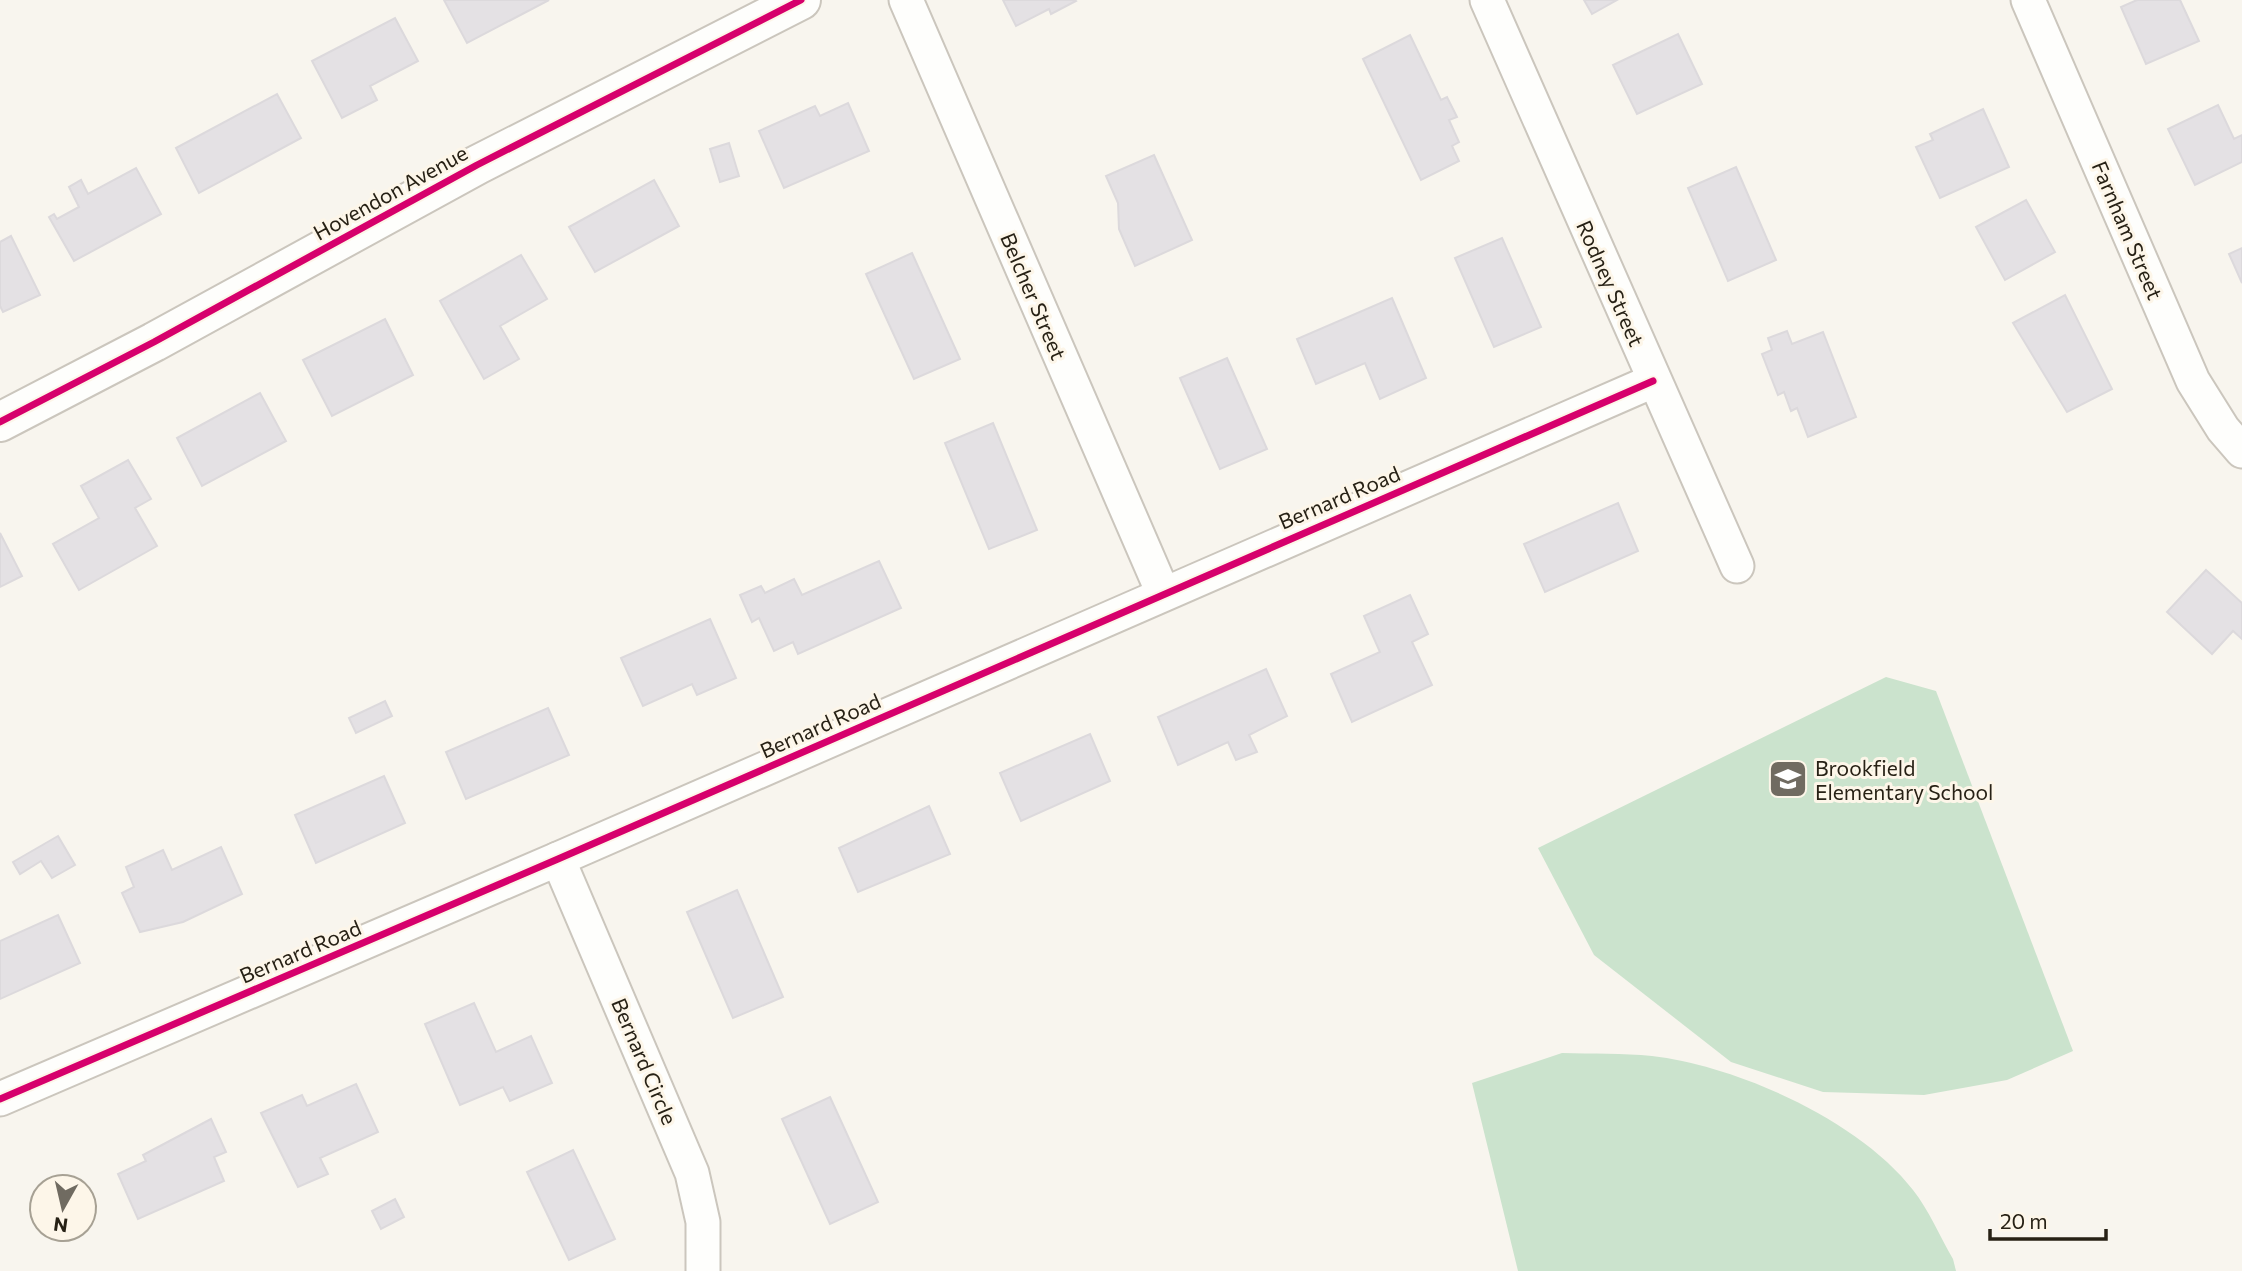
<svg xmlns="http://www.w3.org/2000/svg" width="2242" height="1271" viewBox="0 0 2242 1271" font-family="Commissioner,sans-serif">
  <style>
    .green { fill: #cbe3cd }
    .building { fill: #e4e1e4; stroke: #dcd9dc; stroke-width: 2 }
    .lines { fill: none; stroke-linecap: round; stroke-linejoin: round }
    .street-casing { stroke: #cbc6bd; stroke-width: 37 }
    .secondary-casing { stroke: #cbc6bd; stroke-width: 42 }
    .street { stroke: #fefefc; stroke-width: 33 }
    .secondary { stroke: #fefefc; stroke-width: 38 }
    .cycleway-casing { stroke: #fdf6e9; stroke-width: 11 }
    .cycleway { stroke: #d6006c; stroke-width: 7 }
    .labels { text-anchor: middle; dominant-baseline: central; stroke-width: 6; stroke-linejoin: round; paint-order: stroke }
    .street-label { font-size: 21px; fill: #272115; stroke: #fdf6e9 }
    .poi-label { font-size: 21px; fill: #272115; stroke: #fdf6e9; text-anchor: start }
  </style>
  <rect width="100%" height="100%" fill="#f8f5ee"/>
  <g class="green">
    <path d="M 1886,677 L 1936,691 L 2073,1051 L 2007,1080 L 1924,1095 L 1823,1092 L 1731,1062 L 1594,955 L 1538,848 Z"/>
    <path d="M 1562,1053 C 1592,1054 1623,1053 1652,1056 C 1738,1066 1860,1121 1913,1190 C 1929,1210 1940,1237 1953,1259 L 1956,1271 L 1518,1271 L 1472,1083 Z"/>
  </g>
  <g class="building">
    <path d="M 444,0 L 549,0 L 467,43 Z"/>
    <path d="M 1003,0 L 1075,0 L 1076,1 L 1051,14 L 1049,9 L 1016,26 Z"/>
    <path d="M 1584,0 L 1617,0 L 1592,14 Z"/>
    <path d="M 2137,0 L 2180,0 L 2199,41 L 2146,64 L 2121,7 Z"/>
    <path d="M 395,18 L 418,61 L 370,86 L 377,100 L 342,118 L 312,61 Z"/>
    <path d="M 1678,34 L 1702,84 L 1637,114 L 1613,65 Z"/>
    <path d="M 1410,35 L 1441,100 L 1447,97 L 1457,117 L 1449,120 L 1459,142 L 1452,146 L 1459,161 L 1421,180 L 1363,59 Z"/>
    <path d="M 277,94 L 301,138 L 199,193 L 176,148 Z"/>
    <path d="M 848,103 L 869,151 L 784,188 L 759,131 L 815,106 L 820,116 Z"/>
    <path d="M 2218,105 L 2234,139 L 2242,135 L 2242,162 L 2195,185 L 2168,129 Z"/>
    <path d="M 1983,109 L 2009,167 L 1940,198 L 1916,147 L 1933,140 L 1930,134 Z"/>
    <path d="M 729,143 L 739,176 L 720,182 L 710,149 Z"/>
    <path d="M 1154,155 L 1192,240 L 1135,266 L 1119,229 L 1118,203 L 1106,176 Z"/>
    <path d="M 1736,167 L 1776,260 L 1728,281 L 1688,188 Z"/>
    <path d="M 136,168 L 161,214 L 74,261 L 49,217 L 54,214 L 57,219 L 79,207 L 69,187 L 81,180 L 88,194 Z"/>
    <path d="M 654,180 L 679,226 L 595,272 L 569,227 Z"/>
    <path d="M 2026,200 L 2055,252 L 2005,280 L 1976,227 Z"/>
    <path d="M 11,236 L 40,295 L 3,312 L 0,306 L 0,242 Z"/>
    <path d="M 1502,238 L 1541,327 L 1494,347 L 1455,258 Z"/>
    <path d="M 2242,248 L 2242,283 L 2229,254 Z"/>
    <path d="M 912,253 L 960,359 L 914,379 L 866,274 Z"/>
    <path d="M 521,255 L 547,299 L 500,326 L 519,359 L 484,379 L 440,301 Z"/>
    <path d="M 2065,295 L 2112,389 L 2067,412 L 2013,323 Z"/>
    <path d="M 1392,298 L 1426,378 L 1380,399 L 1365,363 L 1316,384 L 1297,339 Z"/>
    <path d="M 385,319 L 413,375 L 332,416 L 303,360 Z"/>
    <path d="M 1787,331 L 1792,344 L 1823,332 L 1856,417 L 1808,437 L 1797,408 L 1791,411 L 1784,392 L 1778,395 L 1762,354 L 1772,350 L 1768,338 Z"/>
    <path d="M 1227,358 L 1267,449 L 1220,469 L 1180,378 Z"/>
    <path d="M 260,393 L 286,441 L 202,486 L 177,438 Z"/>
    <path d="M 993,423 L 1037,530 L 989,549 L 945,443 Z"/>
    <path d="M 128,460 L 151,499 L 135,508 L 157,546 L 79,590 L 53,544 L 99,518 L 81,486 Z"/>
    <path d="M 1618,503 L 1638,551 L 1545,592 L 1524,544 Z"/>
    <path d="M 0,533 L 22,576 L 0,587 Z"/>
    <path d="M 879,561 L 901,608 L 798,654 L 793,642 L 774,651 L 759,618 L 752,622 L 740,595 L 761,586 L 765,593 L 794,579 L 802,595 Z"/>
    <path d="M 2206,570 L 2242,603 L 2242,639 L 2233,631 L 2212,654 L 2167,612 Z"/>
    <path d="M 1410,595 L 1428,634 L 1412,642 L 1432,685 L 1352,722 L 1331,674 L 1380,652 L 1364,616 Z"/>
    <path d="M 710,619 L 736,678 L 697,695 L 692,684 L 643,706 L 621,658 Z"/>
    <path d="M 1266,669 L 1287,716 L 1249,735 L 1257,752 L 1236,760 L 1228,742 L 1178,765 L 1158,717 Z"/>
    <path d="M 385,701 L 392,716 L 356,733 L 349,718 Z"/>
    <path d="M 548,708 L 569,755 L 466,799 L 446,752 Z"/>
    <path d="M 1090,734 L 1110,781 L 1021,821 L 1000,773 Z"/>
    <path d="M 384,776 L 405,823 L 316,863 L 295,815 Z"/>
    <path d="M 929,806 L 950,854 L 858,892 L 839,848 Z"/>
    <path d="M 58,836 L 75,865 L 52,878 L 41,861 L 20,874 L 13,862 Z"/>
    <path d="M 221,847 L 242,894 L 183,922 L 140,932 L 122,893 L 134,887 L 126,867 L 163,850 L 172,870 Z"/>
    <path d="M 737,890 L 783,997 L 733,1018 L 687,912 Z"/>
    <path d="M 58,915 L 80,963 L 0,999 L 0,941 Z"/>
    <path d="M 474,1003 L 496,1052 L 531,1036 L 552,1083 L 510,1101 L 503,1087 L 460,1105 L 425,1024 Z"/>
    <path d="M 356,1084 L 378,1132 L 320,1158 L 328,1174 L 298,1187 L 261,1113 L 302,1095 L 307,1106 Z"/>
    <path d="M 830,1097 L 878,1202 L 830,1224 L 782,1119 Z"/>
    <path d="M 211,1119 L 226,1152 L 214,1157 L 224,1181 L 138,1219 L 118,1174 L 146,1161 L 143,1155 Z"/>
    <path d="M 573,1150 L 615,1239 L 569,1260 L 527,1172 Z"/>
    <path d="M 395,1199 L 404,1217 L 381,1229 L 372,1211 Z"/>
  </g>
  <g class="lines">
    <g class="street-casing">
      <g id="street">
        <path d="M 906,0 L 1163,593"/>
        <path d="M 1487,0 L 1737,566"/>
        <path d="M 2028,0 L 2193,381 L 2223,429 L 2242,451"/>
        <path d="M 558,859 L 692,1173 L 703,1222 L 703,1271"/>
        <path d="M 0,1099 L 558,859 L 1653,381"/>
      </g>
    </g>
    <g class="secondary-casing">
      <path id="secondary" d="M 0,422 L 154,342 L 477,165 L 801,0"/>
    </g>
    <use href="#street" class="street"/>
    <use href="#secondary" class="secondary"/>
    <g class="cycleway-casing">
      <g id="cycleway">
        <path d="M 0,422 L 154,342 L 477,165 L 801,0"/>
        <path d="M 0,1099 L 558,859 L 1653,381"/>
      </g>
    </g>
    <use href="#cycleway" class="cycleway"/>
  </g>
  <defs>
    <g id="school-square" transform="scale(2.0125)"><rect x="-9" y="-9" width="18" height="18" rx="4" fill="#706b61" stroke="#fdf6e9"/><path d="M0-5L7-2L0 1L-7-2ZM-4 1L0 2.5L4 1V4Q0 6-4 4Z" fill="#fff"/></g>
  </defs>
  <g fill-rule="evenodd">
    <use href="#school-square" x="1788" y="779"/>
  </g>
  <g class="labels">
    <g class="street-label">
      <text transform="translate(390 192) rotate(-29)">Hovendon Avenue</text>
      <text transform="translate(2128 230) rotate(67)">Farnham Street</text>
      <text transform="translate(1611 283) rotate(66)">Rodney Street</text>
      <text transform="translate(1034 296) rotate(67)">Belcher Street</text>
      <text transform="translate(1339 497) rotate(-23)">Bernard Road</text>
      <text transform="translate(820 725) rotate(-24)">Bernard Road</text>
      <text transform="translate(300 951) rotate(-23)">Bernard Road</text>
      <text transform="translate(645 1061) rotate(67)">Bernard Circle</text>
    </g>
    <g class="poi-label">
      <text x="1815" y="767">Brookfield<tspan x="1815" dy="24">Elementary School</tspan></text>
    </g>
  </g>
  <g transform="translate(63 1208) rotate(188)"><circle r="33" fill="#fdf6e9" stroke="#a7a194" stroke-width="2"/>
  <path d="M0-5L12 26L0 18L-12 26Z" fill="#706b61"/>
  <text y="-10" font-size="19" font-weight="bold" text-anchor="middle" fill="#272115">N</text>
  </g>
  <path d="M1990 1229v10h116v-10" fill="none" stroke="#272115" stroke-width="3.5"/>
  <text x="2000" y="1229" font-size="21" fill="#272115" stroke="#fdf6e9" stroke-width="5" paint-order="stroke">20 m</text>
</svg>
